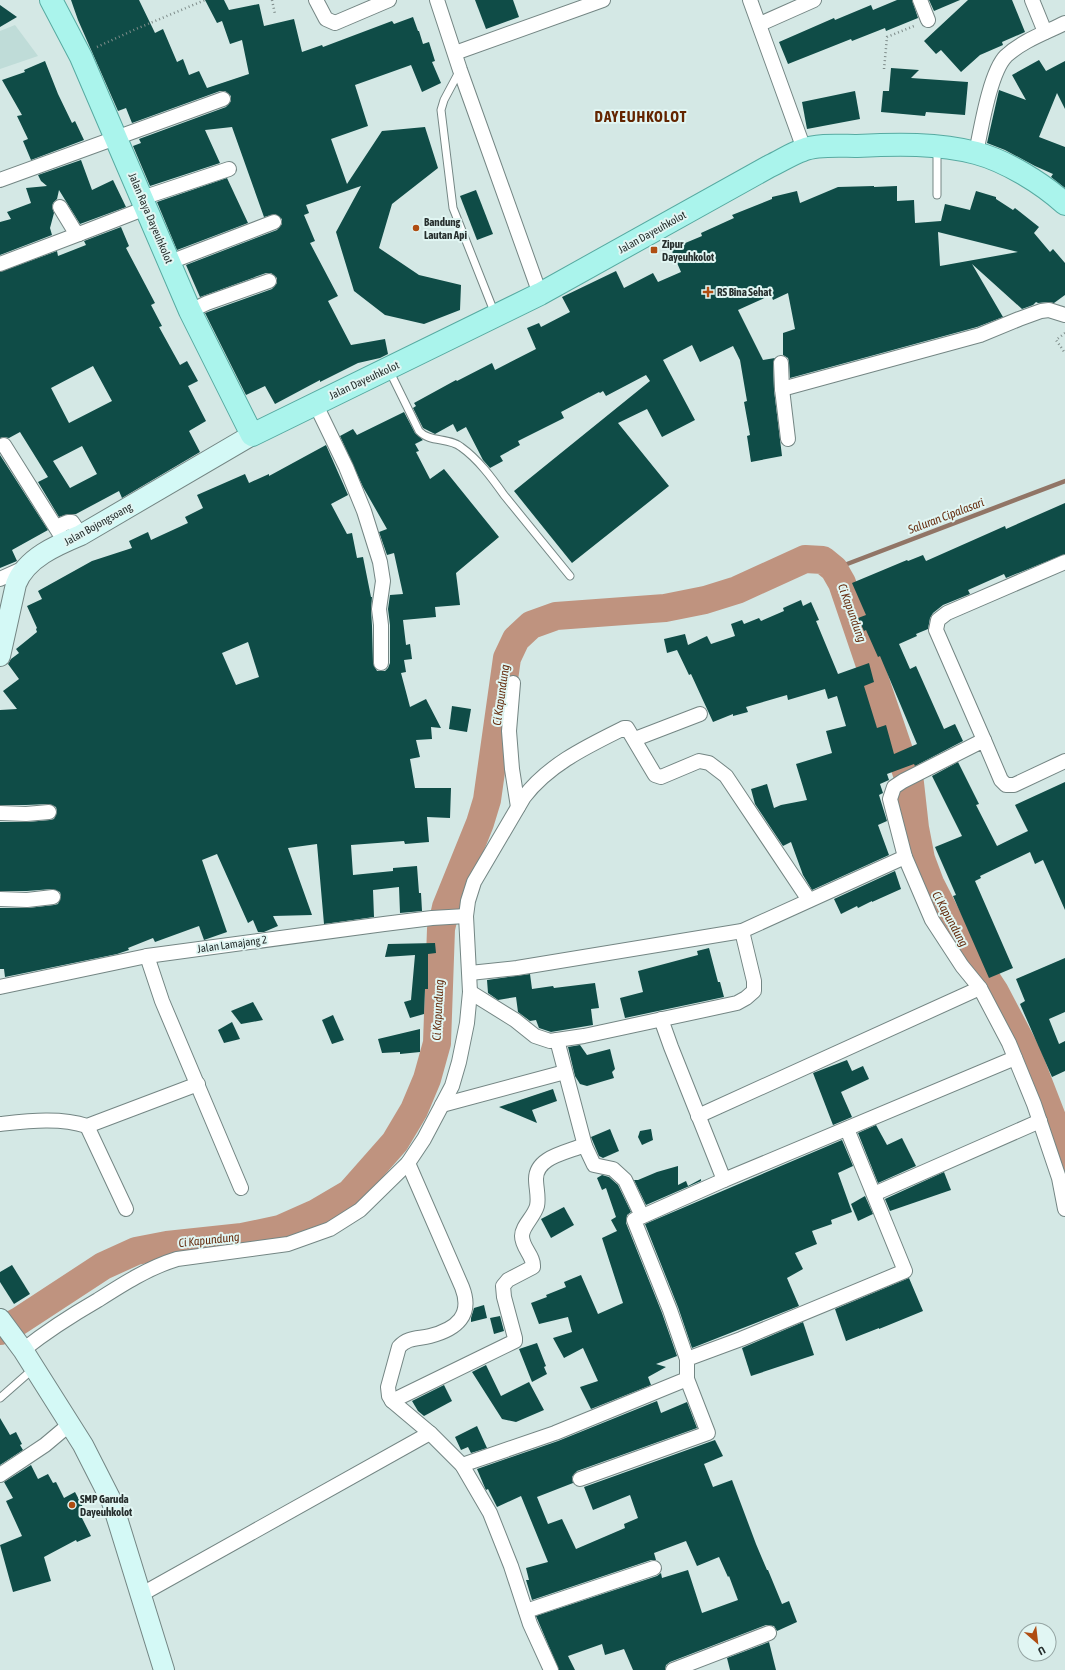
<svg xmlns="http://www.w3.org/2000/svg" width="1065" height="1670" viewBox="0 0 1065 1670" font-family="'Asap Condensed',sans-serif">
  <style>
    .built { fill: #bfdcd8 }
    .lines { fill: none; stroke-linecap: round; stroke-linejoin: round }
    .stream { stroke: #917566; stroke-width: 4.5 }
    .river { stroke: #bf937f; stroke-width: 28 }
    .building { fill: #0f4c47; fill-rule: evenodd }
    .lane-casing { stroke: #748684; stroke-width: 9 }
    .street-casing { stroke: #748684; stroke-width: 16 }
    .secondary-casing { stroke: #748684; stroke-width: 22 }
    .primary-casing { stroke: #57aaa1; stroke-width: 24 }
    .path { stroke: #7f8d8b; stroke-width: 2.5; stroke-dasharray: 1 3; stroke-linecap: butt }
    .lane { stroke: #fff; stroke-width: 7 }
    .street { stroke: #fff; stroke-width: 14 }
    .secondary { stroke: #d4f9f6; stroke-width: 20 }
    .primary { stroke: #aaf4ec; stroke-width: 22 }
    .poi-dot { fill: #af4d12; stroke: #e1f6f3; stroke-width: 1.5 }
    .labels { text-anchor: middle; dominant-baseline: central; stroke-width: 4; stroke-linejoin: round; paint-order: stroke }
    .street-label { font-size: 11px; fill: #262e2d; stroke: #e1f6f3 }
    .poi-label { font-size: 11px; font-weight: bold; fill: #262e2d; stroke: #e1f6f3; text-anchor: start }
    .water-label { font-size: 12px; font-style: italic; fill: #672f11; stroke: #e1f6f3 }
    .district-label { font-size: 15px; font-weight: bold; letter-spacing: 1px; fill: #632500; stroke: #e1f6f3 }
  </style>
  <rect width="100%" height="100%" fill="#d4e8e5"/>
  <path class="built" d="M 15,25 L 38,56 L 0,69 L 0,31 Z"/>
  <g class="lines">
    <path class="stream" d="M 834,569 L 1065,481"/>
    <path class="river" d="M 0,1331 L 19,1321 L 103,1266 L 136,1251 L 167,1245 L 242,1237 L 280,1229 L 316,1213 L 350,1193 L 395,1142 L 414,1110 L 427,1079 L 437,1043 L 441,929 L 446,907 L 480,823 L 487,800 L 507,658 L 516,639 L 531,625 L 556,616 L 665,608 L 705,600 L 737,590 L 805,559 L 823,560 L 834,569 L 842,583 L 910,783 L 915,828 L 921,859 L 930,883 L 953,928 L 995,992 L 1027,1053 L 1053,1120 L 1065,1160"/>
  </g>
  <g class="building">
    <path d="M 71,0 L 139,0 L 155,33 L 163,29 L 177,62 L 183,59 L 189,75 L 199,71 L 207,88 L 249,74 L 242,40 L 230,44 L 222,21 L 217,23 L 205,0 L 224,0 L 229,10 L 259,4 L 264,26 L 294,19 L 302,52 L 322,45 L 323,47 L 392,21 L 394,24 L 413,17 L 418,31 L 419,31 L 423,44 L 429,42 L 435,61 L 432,62 L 441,83 L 422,92 L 411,65 L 355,85 L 368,126 L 331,139 L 347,184 L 382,131 L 425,127 L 438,168 L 392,204 L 379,248 L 419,275 L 461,285 L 460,310 L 424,324 L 385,315 L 354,291 L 336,232 L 361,186 L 306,205 L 309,213 L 304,215 L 315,241 L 310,243 L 338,296 L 328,301 L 351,345 L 385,339 L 388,354 L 380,358 L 358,363 L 320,382 L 320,380 L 275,404 L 265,386 L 246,395 L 205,313 L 272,289 L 277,283 L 277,278 L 271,273 L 266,273 L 200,297 L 186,265 L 277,230 L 282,224 L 282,219 L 275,214 L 264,217 L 232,127 L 205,130 L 220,163 L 150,186 L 133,146 L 141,143 L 139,139 L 226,107 L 231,101 L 231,96 L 225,91 L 220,91 L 132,123 L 126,108 L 118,111 L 78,20 Z"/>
    <path d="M 475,0 L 513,0 L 519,17 L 486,29 Z"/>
    <path d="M 897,0 L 912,0 L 918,18 L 886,31 L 885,28 L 852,41 L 851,39 L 788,64 L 779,42 L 834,18 L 835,20 L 871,5 L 873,10 Z"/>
    <path d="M 929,0 L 960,0 L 934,11 Z"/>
    <path d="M 968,0 L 1012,0 L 1025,32 L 1002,42 L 1003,45 L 980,55 L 961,72 L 941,50 L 936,54 L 924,41 Z"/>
    <path d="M 0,5 L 17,17 L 0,27 Z"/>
    <path d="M 1039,60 L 1046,71 L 1065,61 L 1065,109 L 1057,93 L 1039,137 L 1065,147 L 1065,188 L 1051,177 L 1053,174 L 1035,166 L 1005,150 L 987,143 L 999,90 L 1026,100 L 1012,75 Z"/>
    <path d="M 45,61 L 58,94 L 72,123 L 75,121 L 84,140 L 31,160 L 23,141 L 28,139 L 17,116 L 22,115 L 2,80 L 25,72 L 24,70 Z"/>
    <path d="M 891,68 L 919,70 L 911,78 L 968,82 L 965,115 L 926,112 L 925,116 L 881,112 L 883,91 L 889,91 Z"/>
    <path d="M 855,91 L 860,119 L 807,129 L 802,102 Z"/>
    <path d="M 81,160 L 92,190 L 113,180 L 126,207 L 80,224 L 59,190 L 57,199 L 53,203 L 52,207 L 54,213 L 50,228 L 52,235 L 0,255 L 0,222 L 11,219 L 7,212 L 31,203 L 26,188 L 47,186 L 41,181 L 38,175 Z"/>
    <path d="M 227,178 L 248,223 L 177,250 L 157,202 Z"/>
    <path d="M 874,186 L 874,187 L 897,186 L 897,201 L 914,200 L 915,223 L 941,221 L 945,204 L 970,210 L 976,191 L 996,197 L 996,199 L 1013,210 L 1015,208 L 1039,227 L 1034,233 L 1050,252 L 1053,249 L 1065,263 L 1065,295 L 1054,303 L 1048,302 L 1038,303 L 1036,302 L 1033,305 L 1022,309 L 972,264 L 1003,317 L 977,327 L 790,378 L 789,362 L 788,358 L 783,355 L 783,333 L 795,329 L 788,293 L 773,300 L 771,295 L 738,310 L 763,360 L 775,358 L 773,363 L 774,390 L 782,456 L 751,462 L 747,436 L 750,435 L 744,402 L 747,401 L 740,360 L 733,346 L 700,362 L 692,345 L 663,360 L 695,420 L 662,437 L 647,409 L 618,423 L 669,486 L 572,563 L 514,491 L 650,381 L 646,375 L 606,396 L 603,391 L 600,393 L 599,392 L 561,412 L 564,418 L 518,441 L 520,445 L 500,456 L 503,461 L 490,468 L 483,460 L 466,427 L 457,432 L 453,424 L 435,434 L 423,428 L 413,408 L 416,406 L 414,403 L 456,380 L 457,381 L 492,363 L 495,370 L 536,349 L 527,328 L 539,323 L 541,327 L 570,312 L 562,297 L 616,271 L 624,288 L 653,273 L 658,282 L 681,272 L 671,249 L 702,236 L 701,233 L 734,218 L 732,215 L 772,199 L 772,197 L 797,191 L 800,203 L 838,187 ZM 938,232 L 1018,252 L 940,266 Z"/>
    <path d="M 476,190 L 493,234 L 477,240 L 460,196 Z"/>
    <path d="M 121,227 L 129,246 L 126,248 L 155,303 L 151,305 L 162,326 L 159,327 L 180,365 L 187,361 L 198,381 L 188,386 L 206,421 L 189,431 L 200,452 L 122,498 L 119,491 L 76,514 L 68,514 L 59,517 L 38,482 L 48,477 L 20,432 L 9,438 L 4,437 L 0,438 L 0,272 L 57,251 L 58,256 L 86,245 L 84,241 ZM 93,366 L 112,401 L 69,423 L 51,388 ZM 82,446 L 97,474 L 70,488 L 53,461 Z"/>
    <path d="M 404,412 L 415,433 L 423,440 L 415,444 L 419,451 L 416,452 L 430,479 L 444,469 L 499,537 L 456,573 L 460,605 L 435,607 L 436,617 L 403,620 L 406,645 L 410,644 L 412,659 L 404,660 L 406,672 L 401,673 L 410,707 L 426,699 L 441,728 L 431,727 L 432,739 L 416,740 L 420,757 L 410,759 L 415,788 L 451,788 L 450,818 L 427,817 L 429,842 L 405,844 L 404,841 L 351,845 L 353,875 L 393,871 L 393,868 L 417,866 L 419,893 L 421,893 L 422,911 L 400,913 L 399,887 L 373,890 L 374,917 L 324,924 L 317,844 L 288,848 L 312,915 L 273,916 L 278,926 L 264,932 L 258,932 L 253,920 L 248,923 L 217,854 L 202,860 L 227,932 L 204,940 L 199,926 L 155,942 L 153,938 L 128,948 L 129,950 L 117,954 L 5,977 L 4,969 L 0,969 L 0,908 L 28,908 L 54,905 L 58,904 L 61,896 L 60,892 L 52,889 L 27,891 L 0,891 L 0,822 L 27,822 L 50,820 L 54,819 L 57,812 L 56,807 L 49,804 L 26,805 L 0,805 L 0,710 L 17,709 L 3,691 L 19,679 L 8,664 L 11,659 L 19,653 L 16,649 L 37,632 L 36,629 L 37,628 L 27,606 L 42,599 L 38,591 L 92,561 L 132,548 L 129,541 L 148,532 L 151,540 L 188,523 L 185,517 L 203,508 L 197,495 L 245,474 L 249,483 L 269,474 L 269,476 L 326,445 L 348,495 L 331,504 L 347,534 L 352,533 L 357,558 L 363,557 L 371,597 L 372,597 L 371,610 L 372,626 L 373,663 L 377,671 L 385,671 L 388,668 L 390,663 L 390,625 L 388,609 L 390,595 L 403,594 L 394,553 L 387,555 L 379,532 L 387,529 L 363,487 L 340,436 L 353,429 L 357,435 ZM 248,642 L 259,677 L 236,685 L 222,653 Z"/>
    <path d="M 0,455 L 48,530 L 12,550 L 17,561 L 0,568 Z"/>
    <path d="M 1065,503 L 1065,554 L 1006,578 L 1004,574 L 968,590 L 970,594 L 943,605 L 933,613 L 930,618 L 928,629 L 916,634 L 917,636 L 899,644 L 910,669 L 916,666 L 944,729 L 955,724 L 963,741 L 915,766 L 914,764 L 887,774 L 889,780 L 880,784 L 883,793 L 879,795 L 887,821 L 878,825 L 889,855 L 812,890 L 803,875 L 791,842 L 783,846 L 755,804 L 751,789 L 767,784 L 774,808 L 781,805 L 807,800 L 796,764 L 832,753 L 826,731 L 846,726 L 837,696 L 828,699 L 825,689 L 788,700 L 787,695 L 746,707 L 748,712 L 733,716 L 733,714 L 713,722 L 691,674 L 689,675 L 677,650 L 667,653 L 664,639 L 685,634 L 688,645 L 707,636 L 711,644 L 735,636 L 731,624 L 742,620 L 744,624 L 759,618 L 761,621 L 784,611 L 783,608 L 801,600 L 803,606 L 811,602 L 819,620 L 816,621 L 838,674 L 869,663 L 874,682 L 864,686 L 877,728 L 886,725 L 894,754 L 917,744 L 880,656 L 878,657 L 866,630 L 864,631 L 858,618 L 866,615 L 852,583 L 907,560 L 908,561 L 923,555 L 926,561 L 1005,526 L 1006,529 Z"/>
    <path d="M 452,706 L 471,709 L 467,732 L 449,729 Z"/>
    <path d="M 958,762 L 979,804 L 976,805 L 997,846 L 1028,831 L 1015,805 L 1065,782 L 1065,910 L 1043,860 L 1035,864 L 1030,852 L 980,876 L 981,878 L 975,881 L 1013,968 L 989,978 L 953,896 L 956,895 L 935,847 L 962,836 L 932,776 Z"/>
    <path d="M 895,871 L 901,889 L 872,902 L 872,901 L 858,908 L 857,906 L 841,914 L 834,899 Z"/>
    <path d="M 435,943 L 436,953 L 428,954 L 428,989 L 425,989 L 424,1014 L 410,1018 L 404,1002 L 411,1000 L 415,955 L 385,957 L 388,944 Z"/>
    <path d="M 709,948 L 718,982 L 720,982 L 724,997 L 625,1018 L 620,998 L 643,992 L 638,971 L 698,955 L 697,951 Z"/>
    <path d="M 1065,958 L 1065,1012 L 1049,1019 L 1059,1044 L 1065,1041 L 1065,1071 L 1052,1077 L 1020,1004 L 1025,1001 L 1016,979 Z"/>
    <path d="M 530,974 L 532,989 L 553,986 L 554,988 L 595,983 L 599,1008 L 591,1009 L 593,1025 L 551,1032 L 539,1028 L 536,1020 L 530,1021 L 518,1012 L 516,997 L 498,1000 L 488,993 L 487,980 Z"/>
    <path d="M 253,1002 L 263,1020 L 241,1024 L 231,1011 Z"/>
    <path d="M 333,1015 L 344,1040 L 332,1044 L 322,1020 Z"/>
    <path d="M 232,1022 L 240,1039 L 224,1043 L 218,1030 Z"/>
    <path d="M 420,1029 L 420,1052 L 400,1054 L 400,1052 L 382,1053 L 378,1039 Z"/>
    <path d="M 580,1045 L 587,1055 L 610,1049 L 615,1069 L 612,1072 L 614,1078 L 587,1086 L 580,1084 L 575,1076 L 568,1047 Z"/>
    <path d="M 847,1060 L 852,1071 L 863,1066 L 869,1079 L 841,1092 L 852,1117 L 833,1125 L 813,1073 Z"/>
    <path d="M 553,1089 L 557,1101 L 532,1110 L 537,1123 L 499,1107 Z"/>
    <path d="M 876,1125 L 887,1145 L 902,1138 L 916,1166 L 878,1183 L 858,1133 Z"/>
    <path d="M 610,1129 L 619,1151 L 603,1158 L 599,1156 L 591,1137 Z"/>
    <path d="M 651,1129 L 653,1140 L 642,1145 L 638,1137 L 640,1131 Z"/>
    <path d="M 842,1140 L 853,1166 L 838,1173 L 852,1212 L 831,1220 L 832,1224 L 812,1231 L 817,1244 L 795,1253 L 803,1269 L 787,1278 L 799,1306 L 692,1348 L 678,1307 L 645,1224 Z"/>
    <path d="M 678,1166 L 678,1185 L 686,1181 L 688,1186 L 701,1179 L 701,1181 L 646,1205 L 634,1180 L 638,1180 L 657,1172 Z"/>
    <path d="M 944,1172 L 951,1190 L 890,1211 L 885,1199 Z"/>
    <path d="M 602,1175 L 609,1177 L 618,1185 L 631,1212 L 627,1215 L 626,1223 L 662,1313 L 677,1356 L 656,1364 L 666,1367 L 648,1377 L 651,1385 L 591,1409 L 580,1387 L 598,1381 L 583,1348 L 564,1358 L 553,1338 L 572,1332 L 568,1317 L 539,1324 L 531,1303 L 547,1297 L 546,1295 L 566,1287 L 564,1282 L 581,1275 L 598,1314 L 623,1303 L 602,1238 L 617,1231 L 611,1220 L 616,1217 L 606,1188 L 602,1190 L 597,1178 Z"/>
    <path d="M 865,1196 L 873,1214 L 858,1221 L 851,1204 Z"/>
    <path d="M 564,1207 L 574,1225 L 551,1238 L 541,1219 Z"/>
    <path d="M 12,1265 L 30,1294 L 14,1304 L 0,1282 L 0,1272 Z"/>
    <path d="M 909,1278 L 923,1311 L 879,1329 L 879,1328 L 846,1341 L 835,1309 Z"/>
    <path d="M 484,1305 L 487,1318 L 471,1322 L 471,1318 L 474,1308 Z"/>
    <path d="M 500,1316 L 504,1331 L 494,1334 L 490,1318 Z"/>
    <path d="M 803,1322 L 814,1355 L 751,1376 L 742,1348 Z"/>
    <path d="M 537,1343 L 546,1366 L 544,1367 L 547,1374 L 532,1382 L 519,1349 Z"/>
    <path d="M 486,1365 L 501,1396 L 529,1382 L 544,1410 L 516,1422 L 502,1419 L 472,1372 Z"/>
    <path d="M 444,1385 L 452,1401 L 424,1416 L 418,1411 L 412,1401 Z"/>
    <path d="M 657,1401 L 661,1413 L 687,1402 L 697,1428 L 577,1471 L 572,1477 L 573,1483 L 537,1497 L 548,1524 L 562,1519 L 576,1549 L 625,1528 L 624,1524 L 638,1518 L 630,1495 L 593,1510 L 584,1487 L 715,1440 L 723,1456 L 704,1464 L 713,1487 L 732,1480 L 756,1544 L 767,1570 L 768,1570 L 782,1604 L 789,1601 L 797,1622 L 777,1631 L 774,1626 L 766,1625 L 670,1662 L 666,1665 L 665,1670 L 633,1670 L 624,1649 L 605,1655 L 602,1644 L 568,1656 L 575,1670 L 559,1670 L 536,1616 L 657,1576 L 661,1573 L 662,1578 L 688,1570 L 702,1613 L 738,1600 L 729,1576 L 728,1577 L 719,1557 L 697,1566 L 686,1541 L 654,1553 L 656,1560 L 651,1560 L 532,1600 L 526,1580 L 529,1580 L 526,1568 L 548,1562 L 521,1496 L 497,1507 L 488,1489 L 486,1490 L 485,1488 L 477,1469 L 558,1441 Z"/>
    <path d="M 0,1418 L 10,1435 L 16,1432 L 22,1444 L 20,1445 L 23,1450 L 0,1465 Z"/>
    <path d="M 477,1426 L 487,1448 L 471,1453 L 468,1447 L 461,1450 L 455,1437 Z"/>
    <path d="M 31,1465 L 38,1479 L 48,1474 L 53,1483 L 56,1482 L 64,1498 L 75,1492 L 84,1509 L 79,1512 L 91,1536 L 77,1542 L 76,1540 L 44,1557 L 51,1581 L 13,1592 L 0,1545 L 22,1536 L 6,1501 L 13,1498 L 4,1482 Z"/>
    <path d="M 769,1642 L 776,1670 L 730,1670 L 727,1658 Z"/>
  </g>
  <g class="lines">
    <g class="lane-casing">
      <g id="lane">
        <path d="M 460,70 L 444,100 L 441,110 L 453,208 L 495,314"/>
        <path d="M 937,195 L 937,149"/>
        <path d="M 389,370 L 419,431 C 430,443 449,437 461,447 C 478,459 492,478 504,495 C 526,522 548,549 570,576"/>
        <path d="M 0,1398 L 33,1369"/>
      </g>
    </g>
    <g class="street-casing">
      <g id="street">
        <path d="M 316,0 L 326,19 L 335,23 L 389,0"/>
        <path d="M 437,0 L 460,70 L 540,294"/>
        <path d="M 750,0 L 804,149"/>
        <path d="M 920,0 L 928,20"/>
        <path d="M 1032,0 L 1045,32"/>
        <path d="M 760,24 L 814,0"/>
        <path d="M 455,53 L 603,0"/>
        <path d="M 976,153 C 981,129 990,72 1006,56 C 1022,41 1045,33 1065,23"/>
        <path d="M 0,180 L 223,99"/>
        <path d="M 142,198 L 229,169"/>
        <path d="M 60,207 L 74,230 L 79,234 L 146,208"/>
        <path d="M 170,262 L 274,222"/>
        <path d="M 0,264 L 79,234"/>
        <path d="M 190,311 L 207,303 L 269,281"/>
        <path d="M 781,363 L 782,389 L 788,439"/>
        <path d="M 782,389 L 980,335 L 1019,319 L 1041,311 L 1049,310 L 1065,315"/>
        <path d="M 315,403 L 346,467 L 364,511 L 380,562 L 383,581 L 379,609 L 381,625 L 381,663"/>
        <path d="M 4,445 L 65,542"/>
        <path d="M 56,527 L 68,522 L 72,522 L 81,535"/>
        <path d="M 0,579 L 24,568"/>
        <path d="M 513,683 L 509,731 L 512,769 L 518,807"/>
        <path d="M 635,739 L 700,714"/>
        <path d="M 984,740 L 936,630 L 938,620 L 947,613 L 1065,562"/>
        <path d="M 1065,761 L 1014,785 L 1006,785 L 1001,780 L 984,740 L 903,781 L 894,787 L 890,799 L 905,857 L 932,920 L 962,966 L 980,988 L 1009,1043 L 1034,1104 L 1059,1178 L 1065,1209"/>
        <path d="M 0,813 L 26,814 L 49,812"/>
        <path d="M 0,899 L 27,900 L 53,897"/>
        <path d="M 147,956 L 162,1001 L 241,1188"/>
        <path d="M 470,973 L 517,968 L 742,931 L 905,857"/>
        <path d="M 0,987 L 147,956 L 384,924 L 432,918 L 466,916"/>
        <path d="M 470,992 L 515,1020 L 535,1036 L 550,1041 L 584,1036 L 737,1003 L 746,998 L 754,991 L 754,981 L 742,931"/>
        <path d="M 661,1019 L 671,1047 L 724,1180 L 1015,1058"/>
        <path d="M 557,1040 L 585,1146"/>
        <path d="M 442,1105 L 565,1072"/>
        <path d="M 698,1116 L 980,988"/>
        <path d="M 0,1124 C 28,1121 60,1117 87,1126 L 198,1084"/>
        <path d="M 87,1126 L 126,1209"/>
        <path d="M 408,1163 L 462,1287 C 473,1315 457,1329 430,1336 C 418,1339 408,1337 399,1347 L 388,1387 L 389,1396 L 392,1401 L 430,1433 L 462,1465 L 490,1513 L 511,1566 L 530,1624 L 551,1670"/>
        <path d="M 874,1194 L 1040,1121"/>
        <path d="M 23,1350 C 47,1331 72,1315 98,1300 C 123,1284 148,1268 177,1259 L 288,1244 L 330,1229 L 360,1210 L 408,1163 L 424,1139 L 442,1105 L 452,1086 L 459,1062 L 467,1023 L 470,992 L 466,916 L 468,901 L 474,882 L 524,797 C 549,764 588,746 624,728 L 627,728 L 655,775 L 661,777 L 699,761 L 709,763 L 726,776 L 809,900"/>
        <path d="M 687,1359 L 670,1310 L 634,1220 L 724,1180"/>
        <path d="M 392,1401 L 515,1341 L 515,1338 L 504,1297 L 503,1286 L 508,1280 L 533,1267 C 534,1256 522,1248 522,1236 C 522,1226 534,1217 537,1206 C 539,1197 536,1188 536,1179 C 536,1158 564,1153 579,1147 L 585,1146 L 594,1165 L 613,1169 L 625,1180 L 642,1216"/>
        <path d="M 462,1465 L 555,1433 L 687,1379 L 687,1359 L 741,1339 L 905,1271 L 847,1129"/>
        <path d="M 0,1475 L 45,1445 L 70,1424"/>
        <path d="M 580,1479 L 708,1433 L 687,1379"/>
        <path d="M 142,1594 L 430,1433"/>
        <path d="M 526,1611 L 654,1568"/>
        <path d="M 673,1670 L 769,1633"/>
      </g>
    </g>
    <g class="secondary-casing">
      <g id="secondary">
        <path d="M 0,656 L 16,584 C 26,558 57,545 81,535 L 252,435"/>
        <path d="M 0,1319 L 23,1350 L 83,1445 L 112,1502 L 164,1670"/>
      </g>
    </g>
    <g class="primary-casing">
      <path id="primary" d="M 51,0 L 81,57 L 190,311 L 252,435 L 540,294 L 770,166 C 781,161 791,154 803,150 C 817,144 841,146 857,146 C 896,144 938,143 976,153 C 1006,161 1042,183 1065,204"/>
    </g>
    <g class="path">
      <path d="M 272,0 L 275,14"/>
      <path d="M 97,47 L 136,29 L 205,0"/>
      <path d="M 884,69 L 887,37 L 914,26"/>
      <path d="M 1065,333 L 1056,340 L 1065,353"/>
    </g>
    <use href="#lane" class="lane"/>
    <use href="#street" class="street"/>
    <use href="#secondary" class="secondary"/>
    <use href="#primary" class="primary"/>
  </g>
  <g class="poi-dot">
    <circle cx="416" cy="228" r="4"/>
    <rect x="650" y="246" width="8" height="8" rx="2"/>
    <path d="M706 286h4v4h4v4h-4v4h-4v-4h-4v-4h4z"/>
    <circle cx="72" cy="1505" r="4"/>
  </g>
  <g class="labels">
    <g class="street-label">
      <text transform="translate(151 218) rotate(67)">Jalan Raya Dayeuhkolot</text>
      <text transform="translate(652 232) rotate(-29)">Jalan Dayeuhkolot</text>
      <text transform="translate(364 380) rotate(-25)">Jalan Dayeuhkolot</text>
      <text transform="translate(98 524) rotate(-29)">Jalan Bojongsoang</text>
      <text transform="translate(232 944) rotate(-8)">Jalan Lamajang 2</text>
    </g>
    <g class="poi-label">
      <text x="424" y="222">Bandung<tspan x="424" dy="13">Lautan Api</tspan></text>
      <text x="662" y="244">Zipur<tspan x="662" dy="13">Dayeuhkolot</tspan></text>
      <text x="717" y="292">RS Bina Sehat</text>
      <text x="80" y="1499">SMP Garuda<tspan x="80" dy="13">Dayeuhkolot</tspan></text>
    </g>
    <g class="water-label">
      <text transform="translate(946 516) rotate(-21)">Saluran Cipalasari</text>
      <text transform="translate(852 613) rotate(70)">Ci Kapundung</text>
      <text transform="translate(501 695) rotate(-82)">Ci Kapundung</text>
      <text transform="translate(950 919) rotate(61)">Ci Kapundung</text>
      <text transform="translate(438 1010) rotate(-87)">Ci Kapundung</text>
      <text transform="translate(209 1240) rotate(-6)">Ci Kapundung</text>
    </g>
    <g class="district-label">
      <text x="641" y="116">DAYEUHKOLOT</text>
    </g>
  </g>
  <g transform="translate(1037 1642) rotate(152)"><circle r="19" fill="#e1f6f3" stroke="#96a6a4"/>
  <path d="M0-3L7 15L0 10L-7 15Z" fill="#af4d12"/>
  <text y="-6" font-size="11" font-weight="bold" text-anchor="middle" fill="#262e2d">U</text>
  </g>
</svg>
